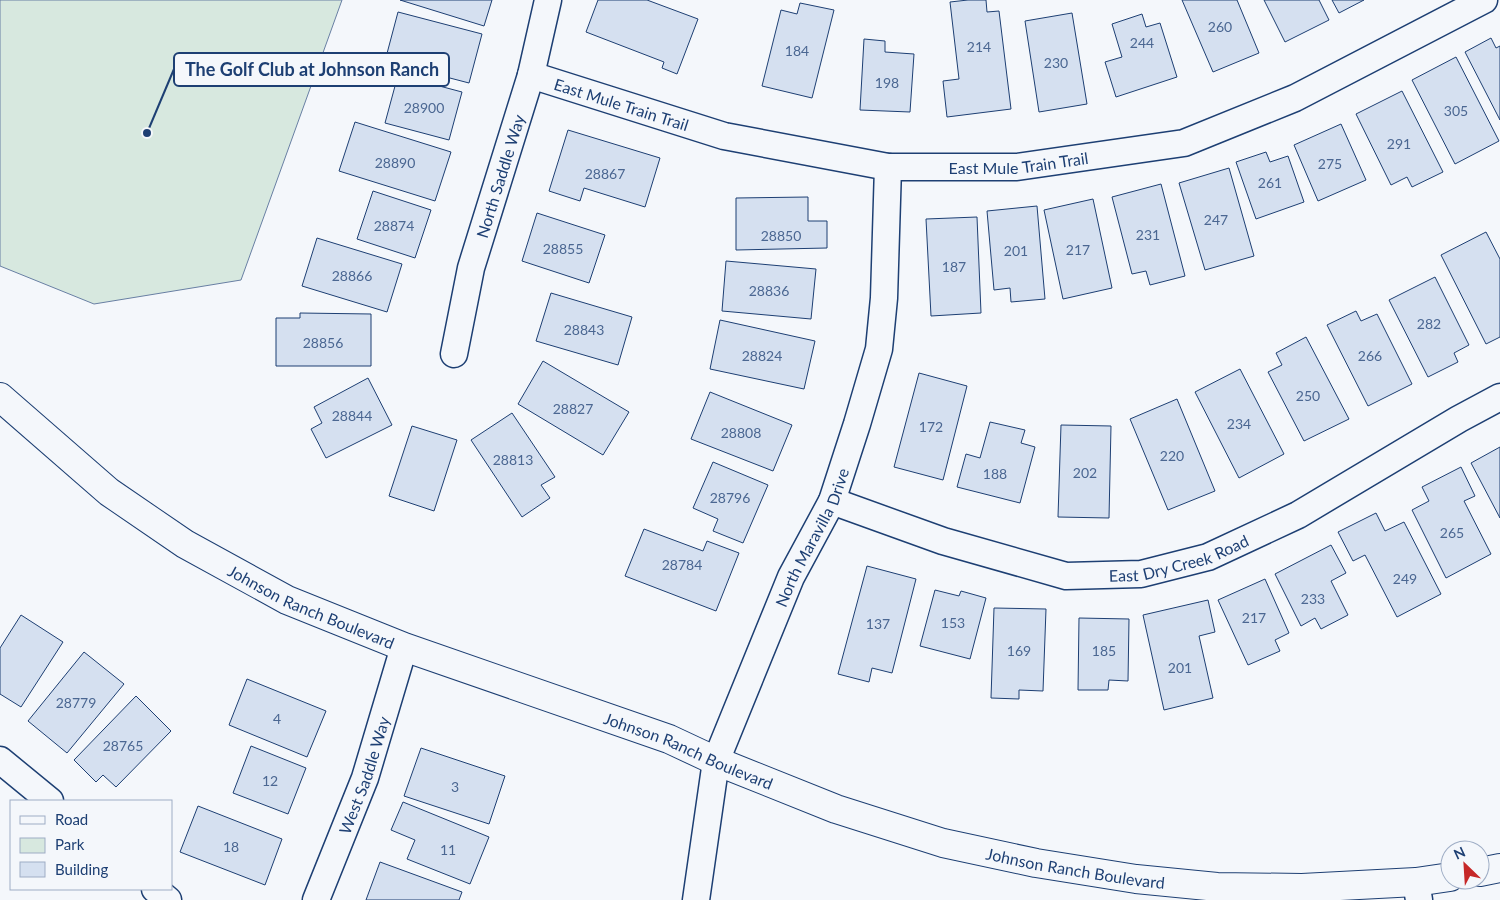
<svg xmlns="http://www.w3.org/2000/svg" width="1500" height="900" viewBox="0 0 1500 900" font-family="Lato,sans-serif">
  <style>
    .green { fill: #d7e8df; stroke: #687fa3 }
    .building { fill: #d5e0f0; stroke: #1d3f73 }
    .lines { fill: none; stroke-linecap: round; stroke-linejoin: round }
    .street-casing { stroke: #1d3f73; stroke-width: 29 }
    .secondary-casing { stroke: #1d3f73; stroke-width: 30 }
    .street { stroke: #f4f7fb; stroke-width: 26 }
    .secondary { stroke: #f4f7fb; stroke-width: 28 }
    .labels { text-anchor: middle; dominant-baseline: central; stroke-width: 4; stroke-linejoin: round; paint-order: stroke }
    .number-label { font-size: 14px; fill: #4b6792 }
    .street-label { font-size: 16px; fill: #1d3f73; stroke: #f4f7fb }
    .leader { fill: none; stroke: #1d3f73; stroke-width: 2 }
    .callout-dot { fill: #1d3f73; stroke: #f4f7fb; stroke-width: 2 }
    .callout { fill: #f4f7fb; stroke: #1d3f73; stroke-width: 2 }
    .callout-label { font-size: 18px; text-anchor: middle; font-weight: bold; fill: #1d3f73 }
  </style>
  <rect width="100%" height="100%" fill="#f4f7fb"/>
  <path class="green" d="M 0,0 L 342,0 L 241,280 L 94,304 L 0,266 Z"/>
  <g class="building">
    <path d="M 400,0 L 492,0 L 484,26 Z"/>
    <path d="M 598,0 L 647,0 L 698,19 L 677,74 L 662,68 L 664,62 L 586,32 Z"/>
    <path d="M 968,0 L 986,0 L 987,12 L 999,11 L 1011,109 L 947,117 L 943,81 L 959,79 L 950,2 Z"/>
    <path d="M 1182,0 L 1237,0 L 1259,53 L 1213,72 Z"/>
    <path d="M 1264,0 L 1319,0 L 1329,20 L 1285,42 Z"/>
    <path d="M 1332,0 L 1364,0 L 1339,13 Z"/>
    <path d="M 800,3 L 834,10 L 812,98 L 762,86 L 781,10 L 797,14 Z"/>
    <path d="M 398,12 L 482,34 L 469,83 L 385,61 Z"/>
    <path d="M 1072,13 L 1087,104 L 1039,112 L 1025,21 Z"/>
    <path d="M 1142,14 L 1146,27 L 1160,23 L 1177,77 L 1116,97 L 1105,62 L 1122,57 L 1112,24 Z"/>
    <path d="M 1491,38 L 1496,48 L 1500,46 L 1500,120 L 1465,52 Z"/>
    <path d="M 864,39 L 885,41 L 885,52 L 914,54 L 910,112 L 860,110 Z"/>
    <path d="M 1456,57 L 1499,141 L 1455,164 L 1412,80 Z"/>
    <path d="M 398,75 L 462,92 L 449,140 L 385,123 Z"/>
    <path d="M 1402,91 L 1443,172 L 1412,187 L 1407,177 L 1391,185 L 1356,114 Z"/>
    <path d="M 355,122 L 451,152 L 435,201 L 339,171 Z"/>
    <path d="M 1341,124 L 1366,180 L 1318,201 L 1294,145 Z"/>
    <path d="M 568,130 L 660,158 L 645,207 L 584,188 L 580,201 L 549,191 Z"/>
    <path d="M 1266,152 L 1270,162 L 1288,156 L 1304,202 L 1256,219 L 1236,162 Z"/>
    <path d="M 1229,168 L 1254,256 L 1205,270 L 1179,183 Z"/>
    <path d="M 1161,184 L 1185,276 L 1150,285 L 1146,271 L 1132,274 L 1112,197 Z"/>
    <path d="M 373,191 L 431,210 L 415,258 L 357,239 Z"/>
    <path d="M 808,197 L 808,221 L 827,221 L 827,248 L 736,250 L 736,198 Z"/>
    <path d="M 1093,199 L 1112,288 L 1063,299 L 1044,210 Z"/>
    <path d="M 1037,206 L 1045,299 L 1011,302 L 1010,288 L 994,290 L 987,211 Z"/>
    <path d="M 537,213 L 605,235 L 589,283 L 522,261 Z"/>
    <path d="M 977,217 L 981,313 L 931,316 L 926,219 Z"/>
    <path d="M 1486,232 L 1500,259 L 1500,337 L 1486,344 L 1441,255 Z"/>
    <path d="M 317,238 L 402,264 L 387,312 L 302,286 Z"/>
    <path d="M 726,261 L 816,269 L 811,319 L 722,311 Z"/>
    <path d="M 1435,277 L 1469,345 L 1454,353 L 1458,362 L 1428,377 L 1389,300 Z"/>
    <path d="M 551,293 L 632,317 L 618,365 L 536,341 Z"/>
    <path d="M 1356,311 L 1361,321 L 1377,314 L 1412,384 L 1368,406 L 1327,325 Z"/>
    <path d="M 300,313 L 371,314 L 371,366 L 276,366 L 276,318 L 300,318 Z"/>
    <path d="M 720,320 L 815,341 L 804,389 L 710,369 Z"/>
    <path d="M 1306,337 L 1349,419 L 1304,441 L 1268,372 L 1282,365 L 1276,353 Z"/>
    <path d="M 543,361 L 629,412 L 603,455 L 518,404 Z"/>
    <path d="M 1240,369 L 1284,454 L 1239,478 L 1195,392 Z"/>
    <path d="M 919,373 L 967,386 L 943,480 L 894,467 Z"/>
    <path d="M 368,378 L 392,425 L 326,458 L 311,429 L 322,423 L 314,407 Z"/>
    <path d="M 710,392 L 792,425 L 773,471 L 691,439 Z"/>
    <path d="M 1177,399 L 1215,491 L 1168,510 L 1130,419 Z"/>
    <path d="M 512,413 L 555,477 L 541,485 L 550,498 L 522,517 L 471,440 Z"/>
    <path d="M 990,422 L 1025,430 L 1021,443 L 1035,447 L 1020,503 L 957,487 L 966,454 L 980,458 Z"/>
    <path d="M 1061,425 L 1111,426 L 1109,518 L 1058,517 Z"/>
    <path d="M 412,426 L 457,440 L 434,511 L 389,496 Z"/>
    <path d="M 1500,447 L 1500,518 L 1471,463 Z"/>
    <path d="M 713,462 L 768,485 L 743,543 L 713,531 L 718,519 L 693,508 Z"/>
    <path d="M 1461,467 L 1475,496 L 1464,501 L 1491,554 L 1446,578 L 1412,510 L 1429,501 L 1422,487 Z"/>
    <path d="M 1376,513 L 1385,531 L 1404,522 L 1441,594 L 1397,617 L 1365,555 L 1353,561 L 1338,532 Z"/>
    <path d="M 644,529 L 703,551 L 707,541 L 739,553 L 716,611 L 625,576 Z"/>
    <path d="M 1331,545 L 1346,573 L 1331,581 L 1348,615 L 1321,629 L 1315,618 L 1301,626 L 1275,574 Z"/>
    <path d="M 867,566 L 916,579 L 892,673 L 872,668 L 869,682 L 838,674 Z"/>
    <path d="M 1265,579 L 1289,633 L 1275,640 L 1280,651 L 1248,665 L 1218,600 Z"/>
    <path d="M 935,590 L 959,596 L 961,591 L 986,598 L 970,659 L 920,646 Z"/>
    <path d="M 1208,600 L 1215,632 L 1199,636 L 1213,698 L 1164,710 L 1143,615 Z"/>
    <path d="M 994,608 L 1046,609 L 1043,691 L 1019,690 L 1019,699 L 991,698 Z"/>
    <path d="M 21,615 L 63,642 L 21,707 L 0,694 L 0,648 Z"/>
    <path d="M 1079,618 L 1129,619 L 1128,681 L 1109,680 L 1108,690 L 1078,690 Z"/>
    <path d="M 84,652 L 124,684 L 67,753 L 28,721 Z"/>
    <path d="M 247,679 L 326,711 L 307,757 L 229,725 Z"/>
    <path d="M 136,696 L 171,731 L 116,787 L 103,775 L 96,782 L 74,760 Z"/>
    <path d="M 251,746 L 306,768 L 288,814 L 233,793 Z"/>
    <path d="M 421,748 L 505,776 L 489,824 L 404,796 Z"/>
    <path d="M 403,802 L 489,837 L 470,884 L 407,859 L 415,840 L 391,830 Z"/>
    <path d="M 198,806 L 282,839 L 265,885 L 180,852 Z"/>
    <path d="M 380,862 L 462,892 L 459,900 L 366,900 Z"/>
  </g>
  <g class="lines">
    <g class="street-casing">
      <g id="street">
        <path id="s1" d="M 531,75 L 724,136 L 888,167 L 1017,167 L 1184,143 L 1295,98 L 1484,0"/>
        <path id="s2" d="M 454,354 L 471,268 L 531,75 L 548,0"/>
        <path id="s3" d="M 832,501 L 943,541 L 1066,576 L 1141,574 L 1208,557 L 1298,515 L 1459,419 L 1500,397"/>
        <path d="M 0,760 L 50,801"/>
        <path d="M 1416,882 L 1419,900"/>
        <path d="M 155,889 L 168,900"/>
        <path id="s4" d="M 316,900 L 365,778 L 404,647"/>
        <path id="s5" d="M 696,900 L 716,761 L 791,577 L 832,501 L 857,424 L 879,349 L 884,298 L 888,167"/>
      </g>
    </g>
    <g class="secondary-casing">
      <g id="secondary">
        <path id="s6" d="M 0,397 L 109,492 L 185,544 L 287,600 L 404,647 L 669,739 L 716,761 L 836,809 L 943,843 L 1036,863 L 1136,879 L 1217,887 L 1302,888 L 1416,882 L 1450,877"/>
        <path d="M 1480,872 L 1500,868"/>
      </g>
    </g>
    <use href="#street" class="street"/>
    <use href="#secondary" class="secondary"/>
  </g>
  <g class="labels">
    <g class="number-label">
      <text x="1220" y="26">260</text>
      <text x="1142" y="42">244</text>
      <text x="979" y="46">214</text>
      <text x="797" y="50">184</text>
      <text x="1056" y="62">230</text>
      <text x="887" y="82">198</text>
      <text x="424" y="107">28900</text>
      <text x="1456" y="110">305</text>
      <text x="1399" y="143">291</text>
      <text x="395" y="162">28890</text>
      <text x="1330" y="163">275</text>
      <text x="605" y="173">28867</text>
      <text x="1270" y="182">261</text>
      <text x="1216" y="219">247</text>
      <text x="394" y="225">28874</text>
      <text x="1148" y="234">231</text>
      <text x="781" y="235">28850</text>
      <text x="563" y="248">28855</text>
      <text x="1078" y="249">217</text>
      <text x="1016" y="250">201</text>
      <text x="954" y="266">187</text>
      <text x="352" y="275">28866</text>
      <text x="769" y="290">28836</text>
      <text x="1429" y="323">282</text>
      <text x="584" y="329">28843</text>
      <text x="323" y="342">28856</text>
      <text x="762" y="355">28824</text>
      <text x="1370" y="355">266</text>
      <text x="1308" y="395">250</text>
      <text x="573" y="408">28827</text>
      <text x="352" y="415">28844</text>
      <text x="1239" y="423">234</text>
      <text x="931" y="426">172</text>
      <text x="741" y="432">28808</text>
      <text x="1172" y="455">220</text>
      <text x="513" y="459">28813</text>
      <text x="1085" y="472">202</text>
      <text x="995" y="473">188</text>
      <text x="730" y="497">28796</text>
      <text x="1452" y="532">265</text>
      <text x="682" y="564">28784</text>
      <text x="1405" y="578">249</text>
      <text x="1313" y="598">233</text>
      <text x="1254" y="617">217</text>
      <text x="953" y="622">153</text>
      <text x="878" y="623">137</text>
      <text x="1019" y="650">169</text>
      <text x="1104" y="650">185</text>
      <text x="1180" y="667">201</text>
      <text x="76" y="702">28779</text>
      <text x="277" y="718">4</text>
      <text x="123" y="745">28765</text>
      <text x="270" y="780">12</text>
      <text x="455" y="786">3</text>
      <text x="231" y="846">18</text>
      <text x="448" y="849">11</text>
    </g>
    <g class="street-label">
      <text stroke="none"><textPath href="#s1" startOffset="95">East Mule Train Trail</textPath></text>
      <text stroke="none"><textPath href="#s1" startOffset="500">East Mule Train Trail</textPath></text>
      <text stroke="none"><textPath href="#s2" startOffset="184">North Saddle Way</textPath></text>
      <text stroke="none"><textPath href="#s5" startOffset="384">North Maravilla Drive</textPath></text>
      <text stroke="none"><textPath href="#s3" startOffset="361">East Dry Creek Road</textPath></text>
      <text stroke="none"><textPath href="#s6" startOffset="378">Johnson Ranch Boulevard</textPath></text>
      <text stroke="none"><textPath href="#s6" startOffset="782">Johnson Ranch Boulevard</textPath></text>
      <text stroke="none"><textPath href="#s4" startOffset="134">West Saddle Way</textPath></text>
      <text stroke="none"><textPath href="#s6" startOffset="1188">Johnson Ranch Boulevard</textPath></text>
    </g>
  </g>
  <path class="leader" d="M147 133L174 69"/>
  <circle class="callout-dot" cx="147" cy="133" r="5"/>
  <rect class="callout" x="174" y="53" width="275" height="33" rx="5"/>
  <g class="callout-label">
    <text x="312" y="76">The Golf Club at Johnson Ranch</text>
  </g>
  <rect x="10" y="800" width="162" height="90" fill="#f4f7fb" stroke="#9eadc5"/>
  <rect x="20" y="816" width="25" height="8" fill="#f4f7fb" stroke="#9eadc5"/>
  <text x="55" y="825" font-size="15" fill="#1d3f73">Road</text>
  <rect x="20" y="838" width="25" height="15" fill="#d7e8df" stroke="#9eadc5"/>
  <text x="55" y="850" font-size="15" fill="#1d3f73">Park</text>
  <rect x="20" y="862" width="25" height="15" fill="#d5e0f0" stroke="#9eadc5"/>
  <text x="55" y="875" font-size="15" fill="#1d3f73">Building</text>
  <g transform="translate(1465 865) rotate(335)"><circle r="24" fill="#f4f7fb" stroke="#9eadc5"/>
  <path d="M0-4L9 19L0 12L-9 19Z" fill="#c62828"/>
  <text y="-8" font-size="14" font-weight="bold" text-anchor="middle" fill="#1d3f73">N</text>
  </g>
</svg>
